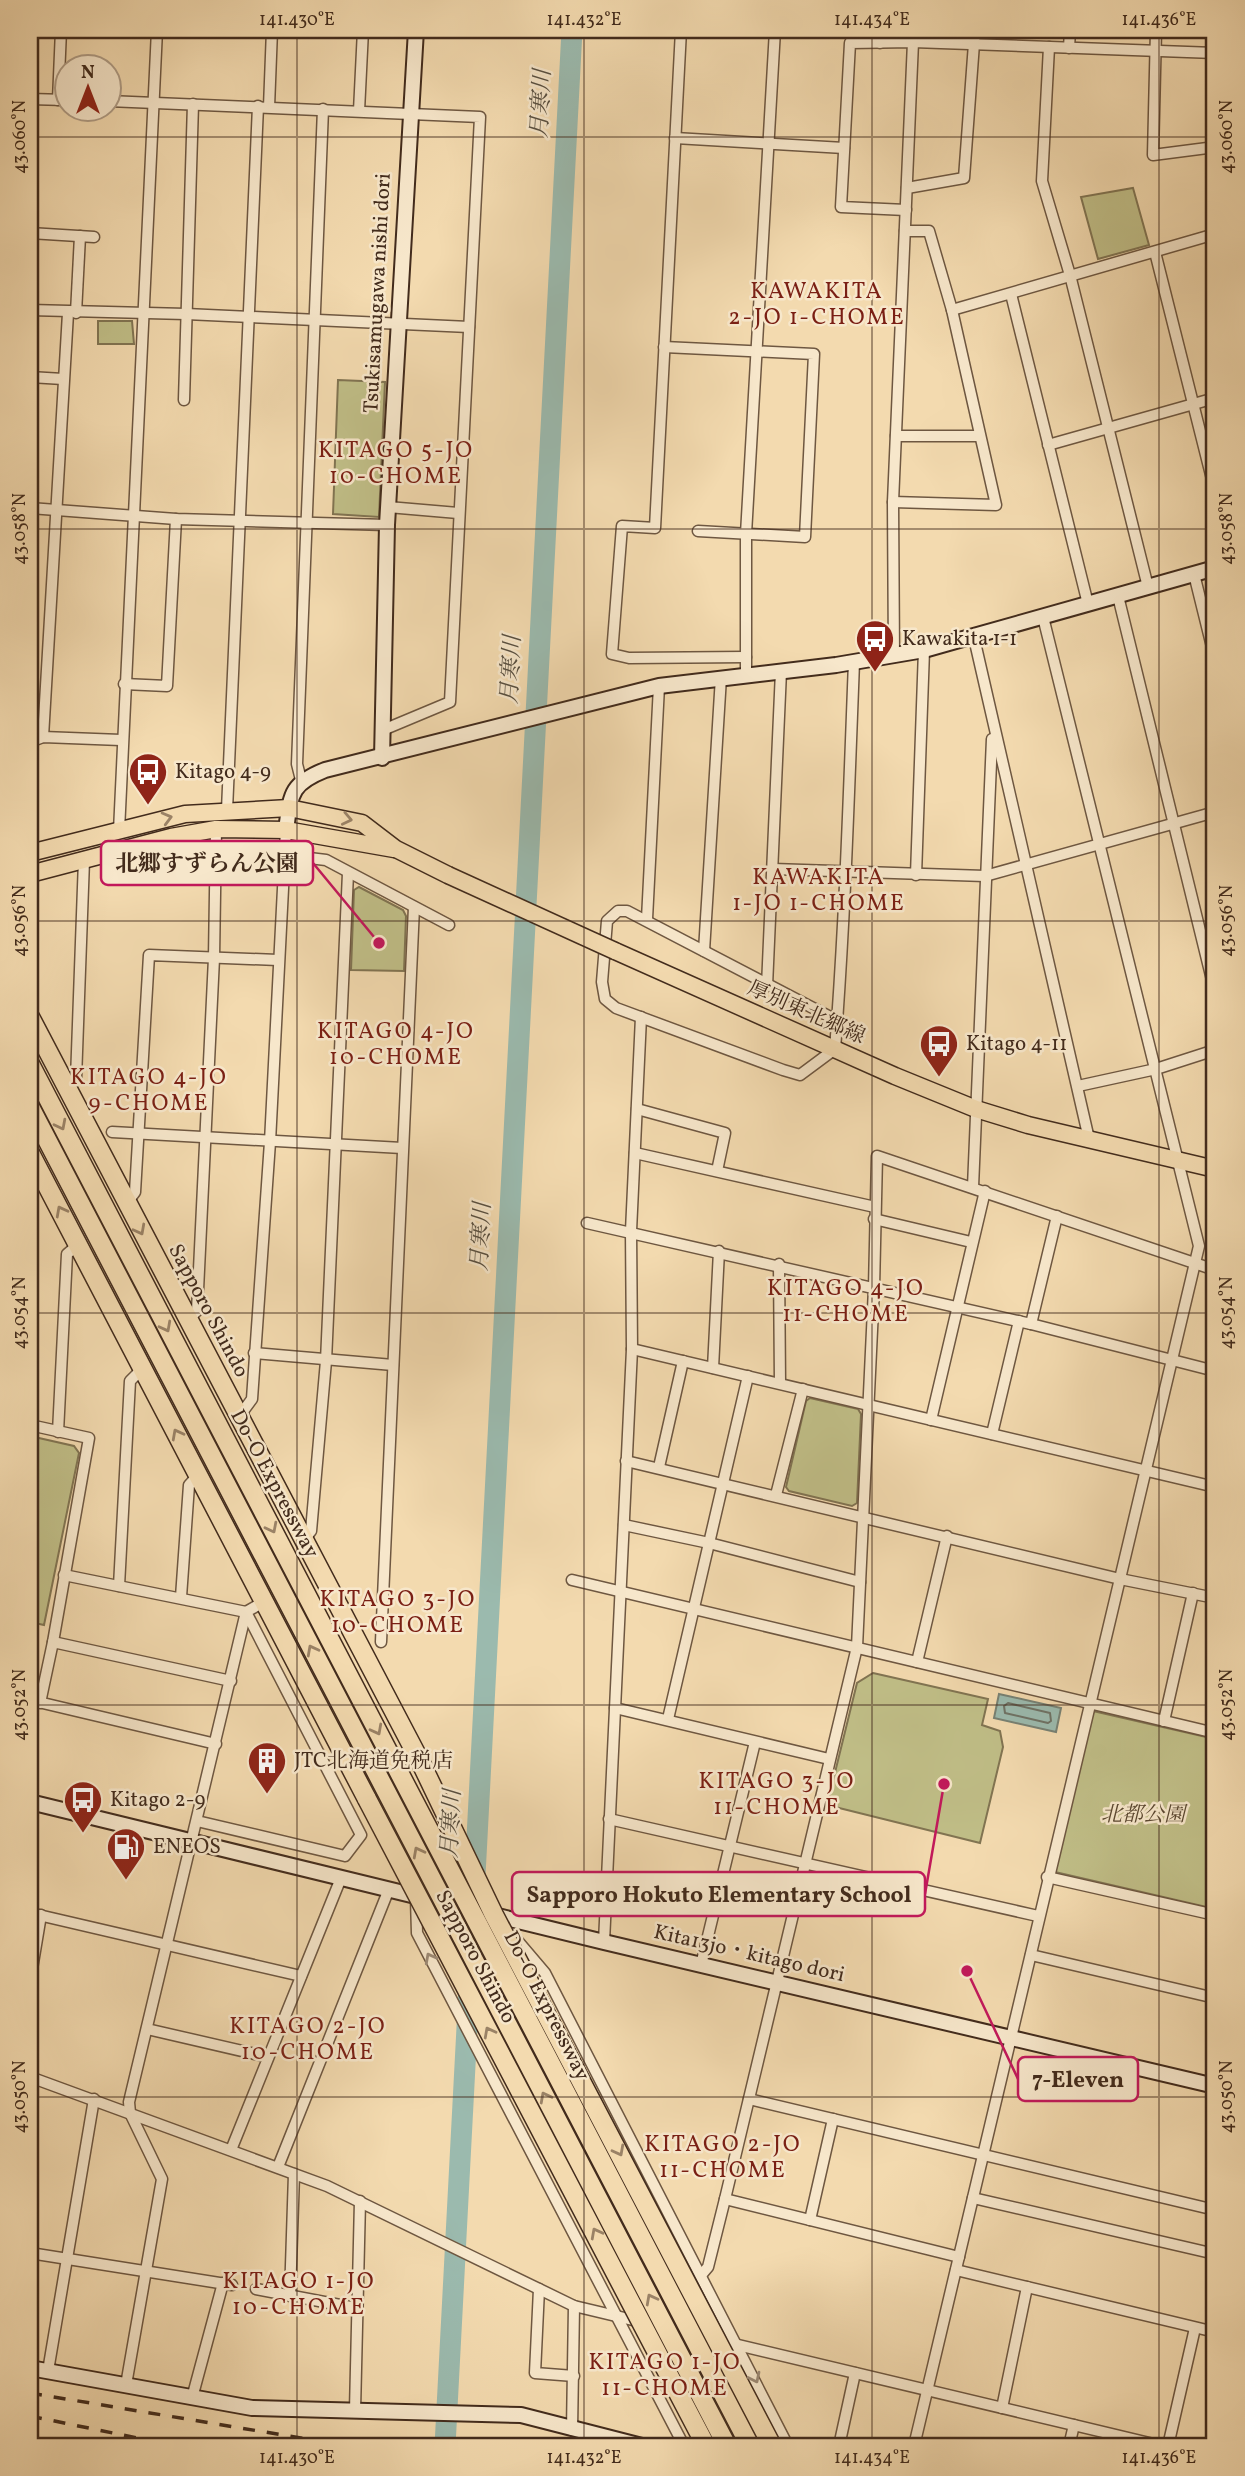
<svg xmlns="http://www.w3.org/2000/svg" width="1245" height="2476" viewBox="0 0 1245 2476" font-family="Vollkorn,'Noto Serif JP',serif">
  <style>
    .green { fill: #c0be87; stroke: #817452; stroke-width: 2 }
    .water { fill: #9bbaae; stroke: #778174; stroke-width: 2 }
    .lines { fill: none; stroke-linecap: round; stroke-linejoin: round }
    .shore { stroke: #6e7265; stroke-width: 2 }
    .river { stroke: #9bbaae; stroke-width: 21 }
    .street-casing { stroke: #6e5741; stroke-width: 13 }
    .secondary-casing { stroke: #422b1c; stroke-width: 18 }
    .primary-casing { stroke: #422b1c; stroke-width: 19 }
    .highway-casing { stroke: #422b1c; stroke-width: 21 }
    .street { stroke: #f7e7cb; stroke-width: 10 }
    .secondary { stroke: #f7e7cb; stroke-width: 14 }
    .primary { stroke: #f3daaf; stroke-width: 16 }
    .highway { stroke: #f3daaf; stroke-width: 18 }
    .rail { stroke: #422b1c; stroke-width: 3.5; stroke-dasharray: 12 12; stroke-linecap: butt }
    .primary-bridge-casing { stroke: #422b1c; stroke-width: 19; stroke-linecap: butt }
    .highway-bridge-casing { stroke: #422b1c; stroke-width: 21; stroke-linecap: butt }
    .primary-bridge { stroke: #f3daaf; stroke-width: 16 }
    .highway-bridge { stroke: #f3daaf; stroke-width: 18 }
    .oneway { stroke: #9a8266 }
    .oneway2 { stroke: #9c8974 }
    .ticks { fill: none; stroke: #422b1c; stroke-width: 2; stroke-opacity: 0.45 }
    .labels { text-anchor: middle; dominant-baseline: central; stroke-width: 5; stroke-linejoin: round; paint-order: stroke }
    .street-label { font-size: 21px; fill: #422b1c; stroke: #f7e7cb }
    .poi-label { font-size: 21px; fill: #422b1c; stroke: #f7e7cb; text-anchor: start }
    .park-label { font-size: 21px; font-style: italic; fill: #5b4831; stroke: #f7e7cb }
    .water-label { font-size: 23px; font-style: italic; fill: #584f40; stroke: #f7e7cb }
    .neighbourhood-label { font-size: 23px; letter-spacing: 2px; fill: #7a1f14; stroke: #f7e7cb }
    .leader { fill: none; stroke: #c2185b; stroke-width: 2.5 }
    .callout-dot { fill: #c2185b; stroke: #f7e7cb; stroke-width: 2.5 }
    .callout { fill: #f7e7cb; stroke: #c2185b; stroke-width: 2.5 }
    .callout-label { font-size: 23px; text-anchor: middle; font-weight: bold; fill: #422b1c }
    .neatline { fill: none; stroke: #422b1c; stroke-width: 2.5 }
    .ticks-label { font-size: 18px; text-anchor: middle; fill: #422b1c }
  </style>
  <rect width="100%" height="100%" fill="#f3daaf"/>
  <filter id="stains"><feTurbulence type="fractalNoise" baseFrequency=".00286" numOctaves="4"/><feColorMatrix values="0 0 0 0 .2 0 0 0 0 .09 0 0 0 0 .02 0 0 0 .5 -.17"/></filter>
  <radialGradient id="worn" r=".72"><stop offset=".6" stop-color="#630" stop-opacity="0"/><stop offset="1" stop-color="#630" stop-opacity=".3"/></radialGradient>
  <g class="green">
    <path d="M 1133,188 L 1149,245 L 1098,259 L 1081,197 Z"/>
    <path d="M 98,321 L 132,321 L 134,344 L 98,344 Z"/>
    <path d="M 338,380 L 385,382 L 379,517 L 333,514 Z"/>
    <path d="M 359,887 L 403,910 L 406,916 L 404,971 L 351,970 L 354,890 Z"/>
    <path d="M 810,1398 L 858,1409 L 861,1414 L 857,1503 L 852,1506 L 789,1491 L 786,1487 L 806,1401 Z"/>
    <path d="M 30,1436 L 74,1446 L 79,1453 L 44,1625 L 30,1622 Z"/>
    <path d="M 873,1673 L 988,1699 L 982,1725 L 1000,1731 L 1003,1747 L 980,1843 L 827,1805 L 857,1683 Z"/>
    <path d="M 1093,1711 L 1215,1739 L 1215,1909 L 1055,1872 Z"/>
  </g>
  <path class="water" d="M 999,1694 L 1061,1708 L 1056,1732 L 994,1718 Z"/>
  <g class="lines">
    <path class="shore" d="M 1008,1703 L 1050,1713 L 1051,1721 L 1048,1723 L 1005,1713 L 1004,1706 Z"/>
    <path class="river" d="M 445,2446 L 572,30"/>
    <g class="street-casing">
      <g id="street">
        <path d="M 681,30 L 655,528 L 622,526 L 612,654 L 629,658 L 746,657"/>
        <path d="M 1156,30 L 1153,155 L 1215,147"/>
        <path d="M 880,43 L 880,30"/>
        <path d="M 1049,47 L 1042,181 L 1070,275 L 1148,587"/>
        <path d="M 1069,48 L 1070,30"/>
        <path d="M 30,99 L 66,100"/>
        <path d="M 58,100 L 61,30"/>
        <path d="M 108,101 L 480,117 L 450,702 L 383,730"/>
        <path d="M 269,107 L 272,30"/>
        <path d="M 359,111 L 363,30"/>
        <path d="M 675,138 L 844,148"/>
        <path d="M 907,188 L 964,178 L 975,30"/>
        <path d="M 906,210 L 841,207 L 850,43 L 913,42 L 1215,53"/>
        <path d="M 30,233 L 94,237"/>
        <path d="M 1155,252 L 1215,491"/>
        <path d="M 1011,294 L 1088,604"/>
        <path d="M 30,310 L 186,314 L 469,327"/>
        <path d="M 952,310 L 1215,234"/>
        <path d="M 76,313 L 80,236"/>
        <path d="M 664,347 L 814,354 L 805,537 L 698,531"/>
        <path d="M 30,377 L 63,379"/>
        <path d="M 184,400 L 193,104"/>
        <path d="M 896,436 L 979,436"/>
        <path d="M 1048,445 L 1215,398"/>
        <path d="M 893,502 L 996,505 L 952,310 L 929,231 L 905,231"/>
        <path d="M 388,507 L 458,513"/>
        <path d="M 30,508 L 176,519 L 387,525"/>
        <path d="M 1194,574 L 1215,659"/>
        <path d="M 1118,596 L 1215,992"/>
        <path d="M 974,638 L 1089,1139"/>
        <path d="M 894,657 L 893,502 L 913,42"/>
        <path d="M 746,674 L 746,534 L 775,30"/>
        <path d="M 124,684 L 167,686 L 176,519"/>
        <path d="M 43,737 L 68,313"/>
        <path d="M 30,742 L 43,737 L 121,740"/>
        <path d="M 301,780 L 297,764 L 323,109"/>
        <path d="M 227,810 L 258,106"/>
        <path d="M 119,831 L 157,30"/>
        <path d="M 284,855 L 326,860 L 449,925"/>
        <path d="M 773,869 L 985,876 L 1215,812"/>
        <path d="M 916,875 L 924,650"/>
        <path d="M 647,919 L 659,686"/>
        <path d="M 704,951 L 721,677"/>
        <path d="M 767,986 L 781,671"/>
        <path d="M 838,1021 L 627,911 L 618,911 L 607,921 L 602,982 L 605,999 L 616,1008 L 783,1070 L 800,1075 L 835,1049 C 845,920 849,791 854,662"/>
        <path d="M 1078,1086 L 1156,1069 L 1215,1050"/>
        <path d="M 65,1088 L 76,1079 L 84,860"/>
        <path d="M 637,1109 L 725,1133 L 717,1171"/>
        <path d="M 112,1132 L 402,1148"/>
        <path d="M 635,1153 L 875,1207"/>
        <path d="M 973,1187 L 992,739"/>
        <path d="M 126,1204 L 135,1192 L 149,955 L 278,960"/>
        <path d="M 874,1219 L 971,1242"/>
        <path d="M 587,1223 L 1031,1324 L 1215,1371"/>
        <path d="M 779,1264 L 780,1383"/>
        <path d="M 187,1320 L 197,1311 L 214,958 L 216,829"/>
        <path d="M 1031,1324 L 1057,1216"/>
        <path d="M 632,1349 L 1215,1487"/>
        <path d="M 254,1353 L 393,1365"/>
        <path d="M 713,1368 L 719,1251"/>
        <path d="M 238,1418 L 252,1399 L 270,1142 L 286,830"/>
        <path d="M 931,1420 L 985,1191"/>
        <path d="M 30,1425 L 89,1438 L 53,1642"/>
        <path d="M 58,1432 L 67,1254 L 79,1244"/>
        <path d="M 992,1434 L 1019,1321"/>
        <path d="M 626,1461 L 1120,1579 L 1215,1598"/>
        <path d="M 659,1467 L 683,1361"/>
        <path d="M 776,1495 L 803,1389"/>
        <path d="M 624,1525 L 709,1543 L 860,1582"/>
        <path d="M 303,1541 L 311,1531 L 326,1361 L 348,873"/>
        <path d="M 64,1575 L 246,1612 L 129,2102 L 130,2113 L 162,2179 L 126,2385"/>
        <path d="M 572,1580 L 1215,1733"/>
        <path d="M 119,1586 L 130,1381 L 143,1368"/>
        <path d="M 181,1597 L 189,1485 L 199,1474"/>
        <path d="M 381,1642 L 414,907"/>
        <path d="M 917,1662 L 947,1536"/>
        <path d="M 30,1700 L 216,1744"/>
        <path d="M 40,1703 L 53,1642 L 231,1681"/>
        <path d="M 615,1708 L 829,1759"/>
        <path d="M 668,1719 L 748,1376"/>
        <path d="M 1164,1721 L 1193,1593"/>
        <path d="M 609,1819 L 1038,1916"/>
        <path d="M 197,1821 L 345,1856 L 361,1835 L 246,1612 L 265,1601"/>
        <path d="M 1047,1877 L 1215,1915"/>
        <path d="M 416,1899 L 417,1933 L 682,2442 L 681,2446"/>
        <path d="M 30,1913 L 301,1976"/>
        <path d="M 511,1933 L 545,1973 L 788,2446"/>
        <path d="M 604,1942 L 632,1349 L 631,1231 L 641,1017"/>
        <path d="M 1031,1955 L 1215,1998"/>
        <path d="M 701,1965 L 755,1742"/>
        <path d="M 30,1981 L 41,1915"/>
        <path d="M 147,2029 L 268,2057"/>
        <path d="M 30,2077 L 327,2186 L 574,2306 L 1162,2446"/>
        <path d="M 749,2099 L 1215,2210"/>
        <path d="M 231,2150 L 341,1878"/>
        <path d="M 278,2167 L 389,1889"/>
        <path d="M 973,2198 L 1215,2254"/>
        <path d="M 725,2199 L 959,2257"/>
        <path d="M 810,2220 L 833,2119"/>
        <path d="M 30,2253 L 232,2285"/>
        <path d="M 956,2270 L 1215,2332"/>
        <path d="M 702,2274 L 708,2267 L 725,2199 L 857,1647 L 874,1288 L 877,1156 L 1215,1270"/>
        <path d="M 256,2289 L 356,2308"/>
        <path d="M 539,2289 L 535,2373 L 574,2376"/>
        <path d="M 290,2296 L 294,2174"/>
        <path d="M 48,2371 L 94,2099"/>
        <path d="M 192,2398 L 223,2283"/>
        <path d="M 1002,2408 L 1027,2287"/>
        <path d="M 355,2410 L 360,2201"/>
        <path d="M 572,2430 L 574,2306"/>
        <path d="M 839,2446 L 855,2373"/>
        <path d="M 914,2446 L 1199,1246 L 1043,617"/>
        <path d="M 1069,2446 L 1074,2425"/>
        <path d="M 1168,2446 L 1195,2328"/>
      </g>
    </g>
    <g class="secondary-casing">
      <g id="secondary">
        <path d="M 382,758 L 387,525 L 416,30"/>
        <path d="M 286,830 C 291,794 290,784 325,770 L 659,686 L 836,665 L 924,650 L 1215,568"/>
        <path d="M 30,1802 L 604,1942 L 1215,2086"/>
        <path d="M 30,2368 L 252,2408 L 521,2415 L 642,2446"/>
      </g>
    </g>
    <g class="primary-casing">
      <g id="primary">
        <path d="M 30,853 L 185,814 L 289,808 L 362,823 L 396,849 L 448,875"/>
        <path d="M 30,874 L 171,837 L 216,829 L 286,830 L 394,849"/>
        <path d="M 615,951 L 895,1076 L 976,1109 L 1028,1125 L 1215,1169"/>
      </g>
    </g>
    <g class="highway-casing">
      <g id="highway">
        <path d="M 30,1017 L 421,1763"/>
        <path d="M 30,1153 L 367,1799"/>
      </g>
    </g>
    <use href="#street" class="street"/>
    <use href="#secondary" class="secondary"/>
    <use href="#primary" class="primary"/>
    <use href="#highway" class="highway"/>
    <g class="rail">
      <path d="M 30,2393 L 349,2446"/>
      <path d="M 30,2416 L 176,2446"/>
    </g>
    <g class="primary-bridge-casing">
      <path id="primary-bridge" d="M 448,875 L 615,951"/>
    </g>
    <g class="highway-bridge-casing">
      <g id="highway-bridge">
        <path d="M 30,1064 L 750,2446"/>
        <path d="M 30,1107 L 727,2446"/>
        <path d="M 421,1763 L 494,1915 L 772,2446"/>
        <path d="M 367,1799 L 706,2446"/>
      </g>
    </g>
    <use href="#primary-bridge" class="primary-bridge"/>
    <use href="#highway-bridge" class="highway-bridge"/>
  </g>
  <defs><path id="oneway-chevron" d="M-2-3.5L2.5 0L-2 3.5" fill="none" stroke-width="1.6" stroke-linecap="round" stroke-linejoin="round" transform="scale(1.75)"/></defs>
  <g class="oneway">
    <use href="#oneway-chevron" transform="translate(167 818) rotate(-15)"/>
    <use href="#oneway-chevron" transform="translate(347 819) rotate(12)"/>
    <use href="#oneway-chevron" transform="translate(61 1125) rotate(63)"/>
    <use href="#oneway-chevron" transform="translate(61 1211) rotate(-118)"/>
    <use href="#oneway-chevron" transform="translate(140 1230) rotate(62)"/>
    <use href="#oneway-chevron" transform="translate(166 1327) rotate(62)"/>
    <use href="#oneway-chevron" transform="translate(177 1434) rotate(-118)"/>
    <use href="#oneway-chevron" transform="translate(272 1528) rotate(63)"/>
    <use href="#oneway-chevron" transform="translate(312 1650) rotate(-118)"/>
    <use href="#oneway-chevron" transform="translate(377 1730) rotate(62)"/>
    <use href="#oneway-chevron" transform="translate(418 1852) rotate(-118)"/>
    <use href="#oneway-chevron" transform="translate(489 2032) rotate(-118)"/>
    <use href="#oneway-chevron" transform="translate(545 2097) rotate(-118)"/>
    <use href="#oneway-chevron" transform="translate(619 2151) rotate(62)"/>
    <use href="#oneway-chevron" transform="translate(596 2233) rotate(-118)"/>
    <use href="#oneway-chevron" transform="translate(651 2299) rotate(-118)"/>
  </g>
  <g class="oneway2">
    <use href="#oneway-chevron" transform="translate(430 1958) rotate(-118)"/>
    <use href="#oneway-chevron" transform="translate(755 2378) rotate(64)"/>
  </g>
  <path class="ticks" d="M 297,30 L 297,2446M 584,30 L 584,2446M 872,30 L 872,2446M 1159,30 L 1159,2446M 30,137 L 1215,137M 30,529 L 1215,529M 30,921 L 1215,921M 30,1313 L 1215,1313M 30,1705 L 1215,1705M 30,2097 L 1215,2097"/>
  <defs>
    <g id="bus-pin" transform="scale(2.0125)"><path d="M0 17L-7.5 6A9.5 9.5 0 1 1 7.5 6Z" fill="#8f2418" stroke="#f7e7cb"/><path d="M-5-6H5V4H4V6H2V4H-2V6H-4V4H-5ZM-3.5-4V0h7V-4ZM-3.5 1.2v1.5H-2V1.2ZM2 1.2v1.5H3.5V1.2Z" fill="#fff"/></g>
    <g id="building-pin" transform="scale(2.0125)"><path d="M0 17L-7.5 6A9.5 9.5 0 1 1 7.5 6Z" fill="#8f2418" stroke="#f7e7cb"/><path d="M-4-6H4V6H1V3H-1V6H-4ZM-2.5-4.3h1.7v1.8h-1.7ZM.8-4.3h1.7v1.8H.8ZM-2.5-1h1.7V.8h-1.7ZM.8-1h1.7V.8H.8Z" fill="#fff"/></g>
    <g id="fuel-pin" transform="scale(2.0125)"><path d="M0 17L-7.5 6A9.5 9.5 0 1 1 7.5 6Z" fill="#8f2418" stroke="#f7e7cb"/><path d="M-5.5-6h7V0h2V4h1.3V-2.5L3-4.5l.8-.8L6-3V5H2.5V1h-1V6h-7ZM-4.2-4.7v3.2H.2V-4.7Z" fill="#fff"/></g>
  </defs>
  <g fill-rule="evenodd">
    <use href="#bus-pin" x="875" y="639"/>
    <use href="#bus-pin" x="148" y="772"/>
    <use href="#bus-pin" x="939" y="1044"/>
    <use href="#building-pin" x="267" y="1761"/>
    <use href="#bus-pin" x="83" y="1800"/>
    <use href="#fuel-pin" x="126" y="1847"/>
  </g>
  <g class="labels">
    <g class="street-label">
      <text transform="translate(378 293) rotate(-87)">Tsukisamugawa nishi dori</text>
      <text transform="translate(806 1013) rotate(24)">厚別東北郷線</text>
      <text transform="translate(208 1311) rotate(62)">Sapporo Shindo</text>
      <text transform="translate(274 1484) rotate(62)">Do-O Expressway</text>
      <text transform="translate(749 1954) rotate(13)">Kita13jo・kitago dori</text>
      <text transform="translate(475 1957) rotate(62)">Sapporo Shindo</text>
      <text transform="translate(546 2006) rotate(63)">Do-O Expressway</text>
    </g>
    <g class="poi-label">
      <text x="902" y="639">Kawakita 1-1</text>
      <text x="175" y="772">Kitago 4-9</text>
      <text x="966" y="1044">Kitago 4-11</text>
      <text x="294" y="1761">JTC北海道免税店</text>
      <text x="110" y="1800">Kitago 2-9</text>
      <text x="153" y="1847">ENEOS</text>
    </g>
    <g class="park-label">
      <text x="1143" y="1815">北都公園</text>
    </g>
    <g class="water-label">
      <text transform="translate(542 104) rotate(-87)">月寒川</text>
      <text transform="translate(512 670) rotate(-87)">月寒川</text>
      <text transform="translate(482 1237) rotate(-87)">月寒川</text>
      <text transform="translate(452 1824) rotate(-87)">月寒川</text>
    </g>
    <g class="neighbourhood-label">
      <text x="817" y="292">KAWAKITA<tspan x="817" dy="26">2-JO 1-CHOME</tspan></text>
      <text x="396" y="451">KITAGO 5-JO<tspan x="396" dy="26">10-CHOME</tspan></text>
      <text x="819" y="878">KAWAKITA<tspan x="819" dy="26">1-JO 1-CHOME</tspan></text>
      <text x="396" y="1032">KITAGO 4-JO<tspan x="396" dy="26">10-CHOME</tspan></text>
      <text x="149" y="1078">KITAGO 4-JO<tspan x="149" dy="26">9-CHOME</tspan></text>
      <text x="846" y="1289">KITAGO 4-JO<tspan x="846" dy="26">11-CHOME</tspan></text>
      <text x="398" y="1600">KITAGO 3-JO<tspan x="398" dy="26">10-CHOME</tspan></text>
      <text x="777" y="1782">KITAGO 3-JO<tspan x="777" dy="26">11-CHOME</tspan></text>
      <text x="308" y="2027">KITAGO 2-JO<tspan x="308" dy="26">10-CHOME</tspan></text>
      <text x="723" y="2145">KITAGO 2-JO<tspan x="723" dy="26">11-CHOME</tspan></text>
      <text x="299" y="2282">KITAGO 1-JO<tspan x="299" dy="26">10-CHOME</tspan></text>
      <text x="665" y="2363">KITAGO 1-JO<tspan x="665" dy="26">11-CHOME</tspan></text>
    </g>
  </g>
  <path class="leader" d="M379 943L313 863M944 1784L925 1894M967 1971L1018 2079"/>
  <g class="callout-dot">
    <circle cx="379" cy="943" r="7"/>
    <circle cx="944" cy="1784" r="7"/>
    <circle cx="967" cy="1971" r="7"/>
  </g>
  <g class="callout">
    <rect x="101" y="841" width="212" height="44" rx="7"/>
    <rect x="512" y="1872" width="413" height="44" rx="7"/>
    <rect x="1018" y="2057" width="120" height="44" rx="7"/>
  </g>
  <g class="callout-label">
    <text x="207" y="871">北郷すずらん公園</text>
    <text x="719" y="1902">Sapporo Hokuto Elementary School</text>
    <text x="1078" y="2087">7-Eleven</text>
  </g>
  <rect width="1245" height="2476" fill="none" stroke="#f3daaf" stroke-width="77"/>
  <g transform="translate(88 88)"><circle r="33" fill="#f7e7cb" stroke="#af9c85" stroke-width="2"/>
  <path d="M0-5L12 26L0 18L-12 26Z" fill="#8f2418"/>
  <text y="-10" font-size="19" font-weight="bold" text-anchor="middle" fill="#422b1c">N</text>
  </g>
  <rect x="38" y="38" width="1168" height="2400" class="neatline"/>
  <g class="ticks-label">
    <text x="297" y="25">141.430°E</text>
    <text x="584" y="25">141.432°E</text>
    <text x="872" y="25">141.434°E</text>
    <text x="1159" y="25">141.436°E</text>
    <text transform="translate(19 137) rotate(-90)" y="6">43.060°N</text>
    <text transform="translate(1226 137) rotate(-90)" y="6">43.060°N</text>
    <text transform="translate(19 529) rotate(-90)" y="6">43.058°N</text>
    <text transform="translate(1226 529) rotate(-90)" y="6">43.058°N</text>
    <text transform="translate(19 921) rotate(-90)" y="6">43.056°N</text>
    <text transform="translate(1226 921) rotate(-90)" y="6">43.056°N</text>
    <text transform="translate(19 1313) rotate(-90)" y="6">43.054°N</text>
    <text transform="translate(1226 1313) rotate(-90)" y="6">43.054°N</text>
    <text transform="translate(19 1705) rotate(-90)" y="6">43.052°N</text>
    <text transform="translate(1226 1705) rotate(-90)" y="6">43.052°N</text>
    <text transform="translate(19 2097) rotate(-90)" y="6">43.050°N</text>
    <text transform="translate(1226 2097) rotate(-90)" y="6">43.050°N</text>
    <text x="297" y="2463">141.430°E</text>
    <text x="584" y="2463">141.432°E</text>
    <text x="872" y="2463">141.434°E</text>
    <text x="1159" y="2463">141.436°E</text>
  </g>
  <rect width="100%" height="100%" filter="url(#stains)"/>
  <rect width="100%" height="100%" fill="url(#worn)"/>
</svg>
